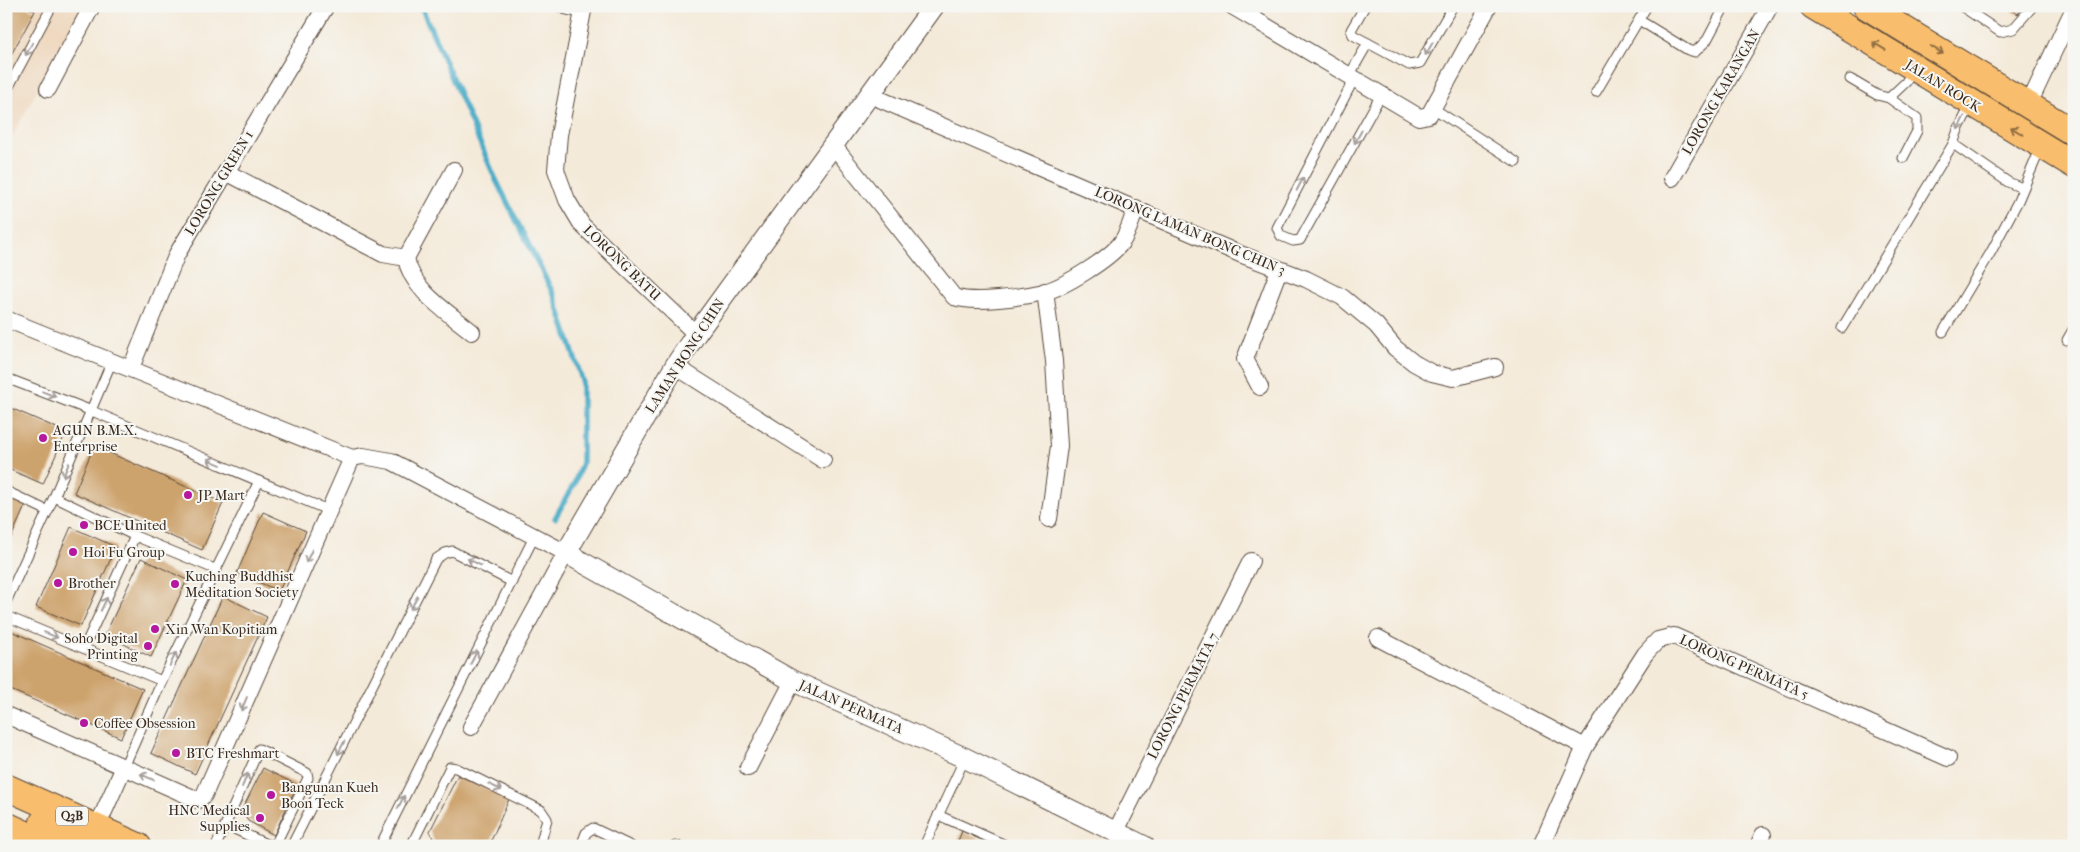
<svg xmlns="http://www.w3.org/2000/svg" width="2080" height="852" viewBox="0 0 2080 852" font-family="'IM FELL French Canon',serif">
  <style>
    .built { fill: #eed6bb }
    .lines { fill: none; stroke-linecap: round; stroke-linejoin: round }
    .stream { stroke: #49acc8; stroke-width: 5.5 }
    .building { fill: #cda36d }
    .service-casing { stroke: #57473a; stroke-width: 11 }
    .minor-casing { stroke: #57473a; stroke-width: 18 }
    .tertiary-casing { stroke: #57473a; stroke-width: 22 }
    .primary-casing { stroke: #57473a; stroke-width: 28 }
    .service { stroke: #fff; stroke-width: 9 }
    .minor { stroke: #fff; stroke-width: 16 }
    .tertiary { stroke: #fff; stroke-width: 20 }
    .primary { stroke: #f9be6d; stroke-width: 26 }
    .oneway { stroke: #906d42 }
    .oneway2 { stroke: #a79f9a }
    .poi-dot { fill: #b5179e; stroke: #f6f6f2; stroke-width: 2 }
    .labels { text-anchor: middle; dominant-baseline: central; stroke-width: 4; stroke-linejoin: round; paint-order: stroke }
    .shield { fill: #f6f6f2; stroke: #73675e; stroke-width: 1 }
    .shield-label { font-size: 12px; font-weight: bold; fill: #3b2a1e }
    .street-label { font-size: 14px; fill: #3b2a1e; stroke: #f6f6f2 }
    .poi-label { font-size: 14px; fill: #3b2a1e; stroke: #f6f6f2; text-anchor: start }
  </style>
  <rect width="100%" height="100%" fill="#f6f6f2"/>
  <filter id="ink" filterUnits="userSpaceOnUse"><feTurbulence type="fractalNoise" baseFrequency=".02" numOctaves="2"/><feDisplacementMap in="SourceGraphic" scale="10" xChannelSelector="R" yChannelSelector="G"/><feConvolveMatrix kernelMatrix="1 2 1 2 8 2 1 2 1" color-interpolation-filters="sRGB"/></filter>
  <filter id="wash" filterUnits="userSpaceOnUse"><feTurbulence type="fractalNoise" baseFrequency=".0096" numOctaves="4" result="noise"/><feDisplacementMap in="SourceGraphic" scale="20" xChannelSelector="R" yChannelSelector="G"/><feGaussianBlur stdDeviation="1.12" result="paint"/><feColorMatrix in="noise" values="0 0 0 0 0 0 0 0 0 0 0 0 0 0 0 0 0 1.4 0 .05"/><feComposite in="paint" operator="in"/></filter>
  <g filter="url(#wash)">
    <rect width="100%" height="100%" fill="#f4ead9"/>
    <path class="built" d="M 6,6 L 83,6 L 6,148 Z"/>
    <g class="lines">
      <path class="stream" d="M 421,6 L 496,180 L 554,295 L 582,380 L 582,463 L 574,484 L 555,518"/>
    </g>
    <g id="blocks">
      <g class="building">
        <path d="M 6,6 L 25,6 L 35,11 L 6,64 Z"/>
        <path d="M 2005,6 L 2023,6 L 2018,14 Z"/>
        <path d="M 6,406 L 66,432 L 43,484 L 6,468 Z"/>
        <path d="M 94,446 L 223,503 L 202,550 L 74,493 Z"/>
        <path d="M 6,496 L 26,504 L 6,549 Z"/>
        <path d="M 263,512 L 306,531 L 279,591 L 237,573 Z"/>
        <path d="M 71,527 L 116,547 L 81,626 L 36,607 Z"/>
        <path d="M 141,558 L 187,580 L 151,657 L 105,635 Z"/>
        <path d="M 223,596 L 267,617 L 195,774 L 151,753 Z"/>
        <path d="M 11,631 L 143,689 L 121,738 L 6,688 L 6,643 Z"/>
        <path d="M 263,768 L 297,785 L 274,835 L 248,821 L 244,815 L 244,806 Z"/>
        <path d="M 458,775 L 509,799 L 491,841 L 492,846 L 436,846 L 430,831 Z"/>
        <path d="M 962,831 L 995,846 L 956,846 Z"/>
      </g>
    </g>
  </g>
  <g filter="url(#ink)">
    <use href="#blocks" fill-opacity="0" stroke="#57473a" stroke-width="1"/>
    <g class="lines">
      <g class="service-casing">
        <g id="service">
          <path d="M 1365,6 L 1351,30 L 1353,35 L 1409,65 L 1420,63 L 1453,6"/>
          <path d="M 1961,6 L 2000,32 L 2013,29 L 2033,6"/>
          <path d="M 1639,20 L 1688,50 L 1695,52 L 1707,40 L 1725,6"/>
          <path d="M 1349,76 L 1368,43"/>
          <path d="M 1354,79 L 1277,228 L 1281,236 L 1293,241 L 1300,240 L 1381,95"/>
          <path d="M 1850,79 L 1877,95 L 1889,98 L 1906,82 L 1913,70"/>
          <path d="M 6,92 L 52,6"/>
          <path d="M 1596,92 L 1647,6"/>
          <path d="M 1889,98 L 1917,118 L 1917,131 L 1903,158"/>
          <path d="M 1433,108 L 1516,162"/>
          <path d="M 1953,144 L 2008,182 L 2022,188"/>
          <path d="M 1842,328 L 1953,144 L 1958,130 L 1970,106"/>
          <path d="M 1943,332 L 1991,252 L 2018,201 L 2041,147"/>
          <path d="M 2067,340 L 2074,328"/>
          <path d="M 6,378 L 92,411 L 330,511"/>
          <path d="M 6,491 L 48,511"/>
          <path d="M 54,497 L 135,536 L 217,570"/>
          <path d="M 6,602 L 54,497 L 112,361"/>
          <path d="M 6,616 L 162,681"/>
          <path d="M 84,648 L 135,536"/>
          <path d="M 124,767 L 162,681 L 259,481"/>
          <path d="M 938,815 L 1008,846"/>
          <path d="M 216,846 L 259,749 L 307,773 L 308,778 L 276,843 L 272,845 L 266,844 L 226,825"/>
          <path d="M 293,846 L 293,843 L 436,559 L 445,553 L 452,551 L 512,582"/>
          <path d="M 380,846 L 534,537"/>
          <path d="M 411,846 L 450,767 L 456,768 L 541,810 L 547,819 L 540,846"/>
          <path d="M 581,846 L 586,833 L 593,828 L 631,846"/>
          <path d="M 675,846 L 678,846"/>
          <path d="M 924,846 L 965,758"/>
        </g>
      </g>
      <g class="minor-casing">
        <g id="minor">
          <path d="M 565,6 L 583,10"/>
          <path d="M 584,6 L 559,135 L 556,170 L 567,200 L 582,225 L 696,334"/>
          <path d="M 1232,6 L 1419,117 L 1429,115 L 1489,6"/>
          <path d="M 48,89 L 92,6"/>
          <path d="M 870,95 L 1240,254 L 1306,279 L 1342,297 L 1376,325 L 1395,348 L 1414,363 L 1432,373 L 1453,378 L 1495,367"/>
          <path d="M 2028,106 L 2074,8"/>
          <path d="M 833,145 L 954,297 C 975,304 1022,297 1044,292 C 1064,287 1109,259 1121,243 C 1128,234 1132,219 1136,208"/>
          <path d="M 226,172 L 383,254 L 406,258"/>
          <path d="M 1672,178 L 1770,6"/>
          <path d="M 406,258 C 412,291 448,312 472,332"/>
          <path d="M 406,258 L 454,170"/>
          <path d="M 1045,291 L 1054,361 L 1059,446 L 1049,519"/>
          <path d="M 6,319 L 352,458 L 363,456 L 391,461 L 566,553 L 471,727"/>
          <path d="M 675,366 L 823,460"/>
          <path d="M 131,368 L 177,254 L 326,6"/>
          <path d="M 1260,387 L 1245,359 L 1279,270"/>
          <path d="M 1378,638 L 1585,747"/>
          <path d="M 6,715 L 198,800 L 204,795 L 352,458"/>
          <path d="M 748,768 L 793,681"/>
          <path d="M 97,827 L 124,767"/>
          <path d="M 1116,831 L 1251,561"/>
          <path d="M 1541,846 L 1585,747 L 1645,654 L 1658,640 L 1674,636 L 1948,758"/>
          <path d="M 1758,846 L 1763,835"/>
        </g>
      </g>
      <g class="tertiary-casing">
        <path id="tertiary" d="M 934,6 L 696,334 L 675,366 L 566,553 L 793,681 L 965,758 L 1144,846"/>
      </g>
      <g class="primary-casing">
        <g id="primary">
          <path d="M 1813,6 L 2074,165"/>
          <path d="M 1866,6 L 2074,133"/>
          <path d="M 6,787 L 138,846"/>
          <path d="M 43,822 L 92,846"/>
          <path d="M 6,825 L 52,846"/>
        </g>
      </g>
      <use href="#service" class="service"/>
      <use href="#minor" class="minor"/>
      <use href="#tertiary" class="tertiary"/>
      <use href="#primary" class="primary"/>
    </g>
    <defs><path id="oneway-shaft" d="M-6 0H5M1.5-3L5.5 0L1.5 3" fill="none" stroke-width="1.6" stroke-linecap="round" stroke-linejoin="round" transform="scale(1.25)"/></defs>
    <g class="oneway">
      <use href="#oneway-shaft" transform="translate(1879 46) rotate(-149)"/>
      <use href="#oneway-shaft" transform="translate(1937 50) rotate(32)"/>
      <use href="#oneway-shaft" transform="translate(2017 131) rotate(-148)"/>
    </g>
    <g class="oneway2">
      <use href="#oneway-shaft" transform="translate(29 49) rotate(118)"/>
      <use href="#oneway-shaft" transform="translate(1429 49) rotate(120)"/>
      <use href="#oneway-shaft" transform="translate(1961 123) rotate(117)"/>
      <use href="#oneway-shaft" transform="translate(1358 137) rotate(119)"/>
      <use href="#oneway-shaft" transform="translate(1300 184) rotate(-63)"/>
      <use href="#oneway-shaft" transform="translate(49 394) rotate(21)"/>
      <use href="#oneway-shaft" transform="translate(214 462) rotate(-157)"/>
      <use href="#oneway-shaft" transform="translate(66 470) rotate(113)"/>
      <use href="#oneway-shaft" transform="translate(309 556) rotate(115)"/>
      <use href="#oneway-shaft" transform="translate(474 562) rotate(-153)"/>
      <use href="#oneway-shaft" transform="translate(414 603) rotate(117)"/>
      <use href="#oneway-shaft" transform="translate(104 604) rotate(-65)"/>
      <use href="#oneway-shaft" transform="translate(51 635) rotate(22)"/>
      <use href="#oneway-shaft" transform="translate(474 657) rotate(-63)"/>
      <use href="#oneway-shaft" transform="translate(173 659) rotate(-64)"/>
      <use href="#oneway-shaft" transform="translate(244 704) rotate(113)"/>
      <use href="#oneway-shaft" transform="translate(341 748) rotate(117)"/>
      <use href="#oneway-shaft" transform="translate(147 777) rotate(-155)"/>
      <use href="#oneway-shaft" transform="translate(245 780) rotate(-67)"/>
      <use href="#oneway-shaft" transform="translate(495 787) rotate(26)"/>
      <use href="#oneway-shaft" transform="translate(401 802) rotate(-63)"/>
    </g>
  </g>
  <g class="poi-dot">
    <circle cx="43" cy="438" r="5"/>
    <circle cx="188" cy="495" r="5"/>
    <circle cx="84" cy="525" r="5"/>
    <circle cx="73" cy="552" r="5"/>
    <circle cx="58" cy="583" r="5"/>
    <circle cx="175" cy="584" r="5"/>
    <circle cx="155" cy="629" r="5"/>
    <circle cx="148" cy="646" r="5"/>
    <circle cx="84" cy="723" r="5"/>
    <circle cx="176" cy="753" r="5"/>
    <circle cx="271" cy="795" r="5"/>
    <circle cx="260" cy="818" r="5"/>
  </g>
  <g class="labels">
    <rect class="shield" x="56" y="806.5" width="32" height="19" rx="4"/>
    <g class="shield-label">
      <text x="72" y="816">Q3B</text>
    </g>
    <g class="street-label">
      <text transform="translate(1943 86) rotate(32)">JALAN ROCK</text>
      <text transform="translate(1721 92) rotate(-60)">LORONG KARANGAN</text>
      <text transform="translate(219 183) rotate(-59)">LORONG GREEN 1</text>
      <text transform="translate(1190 231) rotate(23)">LORONG LAMAN BONG CHIN 3</text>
      <text transform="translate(622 263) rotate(44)">LORONG BATU</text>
      <text transform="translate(685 356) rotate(-57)">LAMAN BONG CHIN</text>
      <text transform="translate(1744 667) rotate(24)">LORONG PERMATA 5</text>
      <text transform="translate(1183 696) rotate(-63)">LORONG PERMATA 7</text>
      <text transform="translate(851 707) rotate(24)">JALAN PERMATA</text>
    </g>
    <g class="poi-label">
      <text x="53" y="430">AGUN B.M.X.<tspan x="53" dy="16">Enterprise</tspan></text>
      <text x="198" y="495">JP Mart</text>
      <text x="94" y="525">BCE United</text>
      <text x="83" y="552">Hoi Fu Group</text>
      <text x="185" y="576">Kuching Buddhist<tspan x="185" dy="16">Meditation Society</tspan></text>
      <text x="68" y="583">Brother</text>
      <text x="165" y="629">Xin Wan Kopitiam</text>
      <text x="138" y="638" text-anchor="end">Soho Digital<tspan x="138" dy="16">Printing</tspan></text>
      <text x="94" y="723">Coffee Obsession</text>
      <text x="186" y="753">BTC Freshmart</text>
      <text x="281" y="787">Bangunan Kueh<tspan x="281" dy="16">Boon Teck</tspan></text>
      <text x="250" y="810" text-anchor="end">HNC Medical<tspan x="250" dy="16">Supplies</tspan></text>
    </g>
  </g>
  <rect width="2080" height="852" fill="none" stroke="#f6f6f2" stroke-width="25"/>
</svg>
